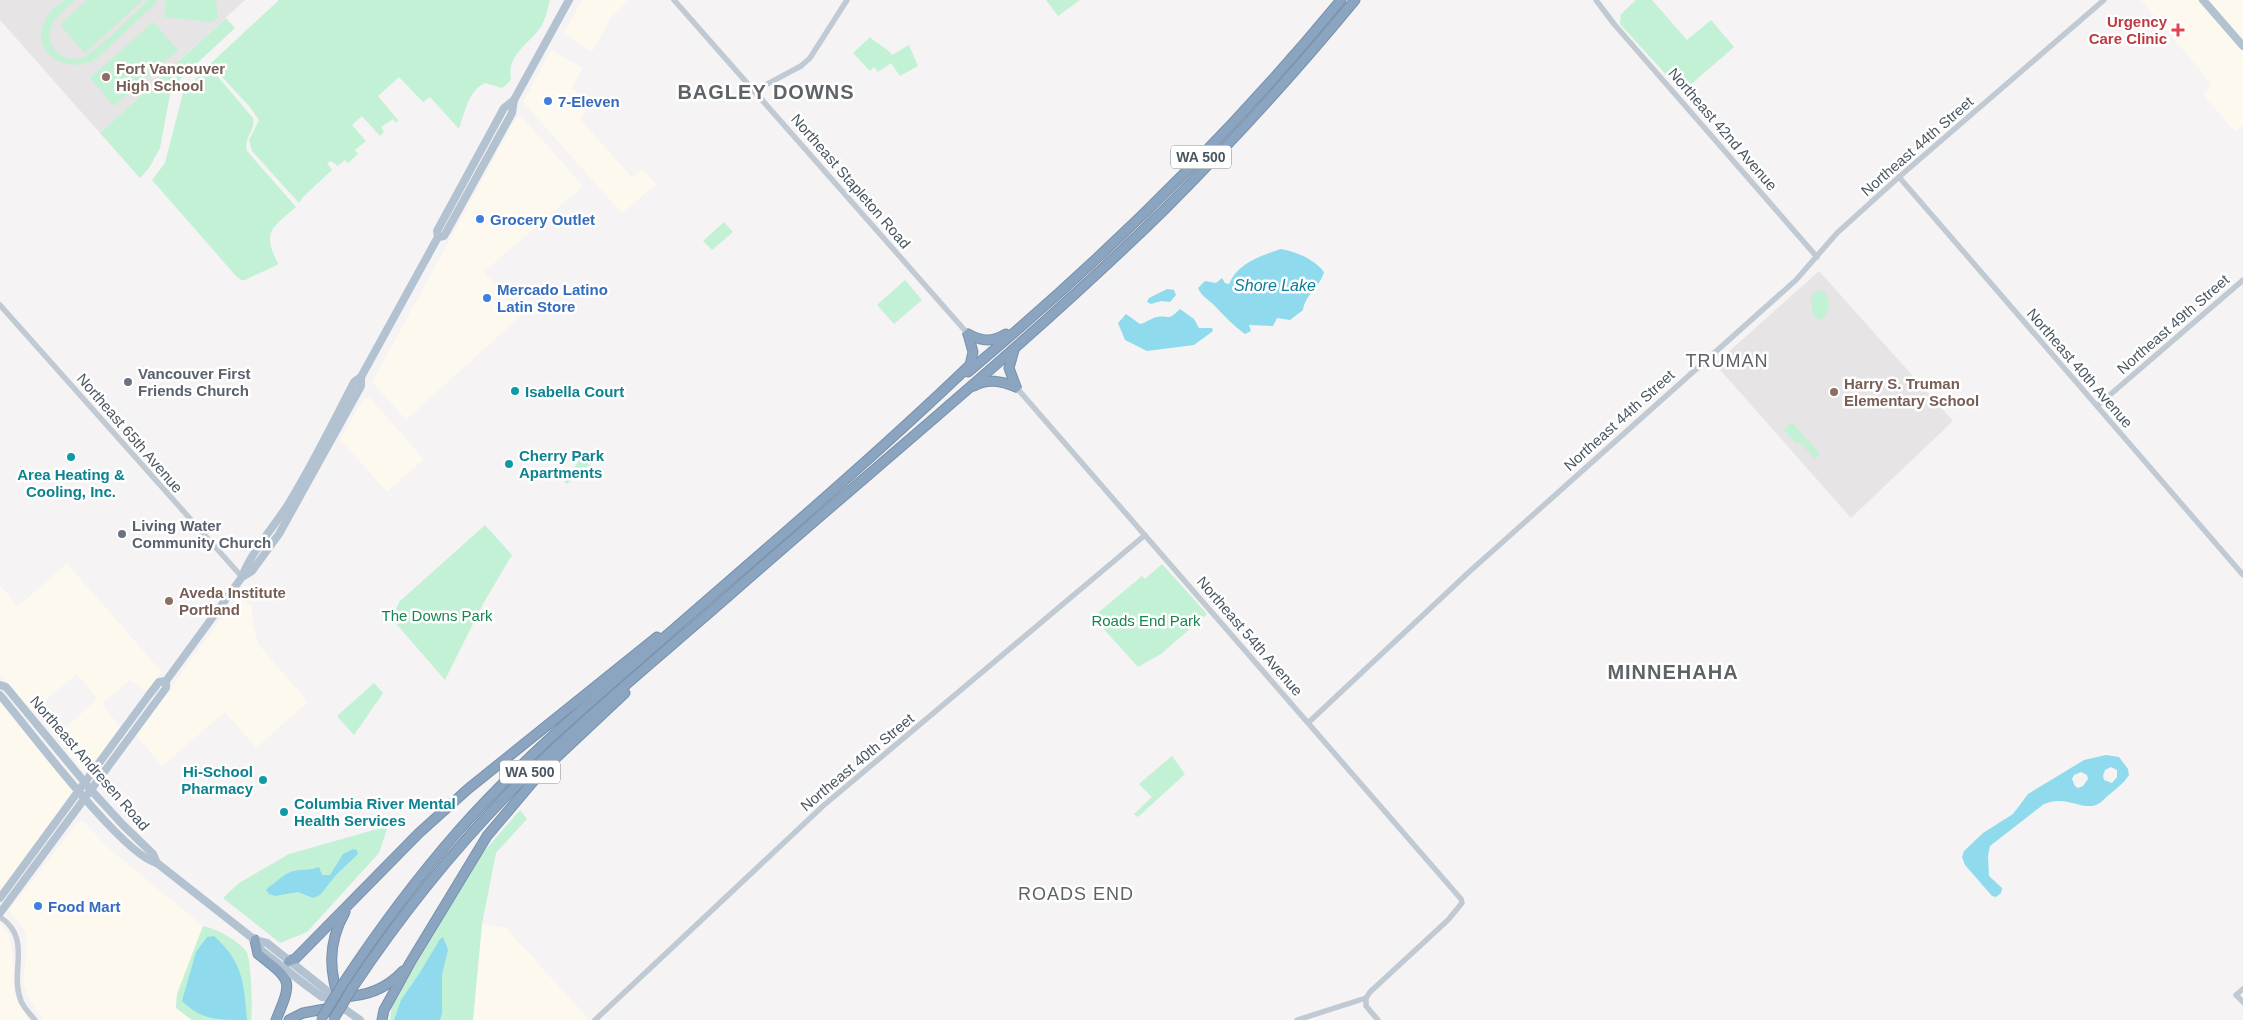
<svg xmlns="http://www.w3.org/2000/svg" width="2243" height="1020" viewBox="0 0 2243 1020" font-family="Helvetica,sans-serif">
  <style>
    .commercial { fill: #fdf9ef }
    .education { fill: #e6e4e5 }
    .green { fill: #c3f1d5 }
    .water { fill: #90daee; fill-rule: evenodd }
    .lines { fill: none; stroke-linecap: round; stroke-linejoin: round }
    .highway-casing { stroke: #7690ad; stroke-width: 11 }
    .minor { stroke: #c1cad2; stroke-width: 5.5 }
    .major { stroke: #b3c2d1; stroke-width: 8 }
    .highway { stroke: #8ba5c1; stroke-width: 9 }
    .highway-bridge-casing { stroke: #7690ad; stroke-width: 11; stroke-linecap: butt }
    .highway-bridge { stroke: #8ba5c1; stroke-width: 9 }
    .health-dot { fill: #e0444e; stroke: #fff; stroke-width: 2 }
    .education-dot { fill: #8d6e63; stroke: #fff; stroke-width: 2 }
    .shop-dot { fill: #3f7fe0; stroke: #fff; stroke-width: 2 }
    .worship-dot { fill: #6b7280; stroke: #fff; stroke-width: 2 }
    .culture-dot { fill: #0f9aa8; stroke: #fff; stroke-width: 2 }
    .labels { text-anchor: middle; dominant-baseline: central; stroke-width: 5; stroke-linejoin: round; paint-order: stroke }
    .shield { fill: #fff; stroke: #808990; stroke-width: 1 }
    .shield-label { font-size: 14px; font-weight: bold; fill: #4a5661 }
    .health-label { font-size: 15px; font-weight: bold; fill: #be3a42; stroke: #fff; text-anchor: end }
    .education-label { font-size: 15px; font-weight: bold; fill: #785e54; stroke: #fff; text-anchor: start }
    .shop-label { font-size: 15px; font-weight: bold; fill: #366cbe; stroke: #fff; text-anchor: start }
    .street-label { font-size: 15px; fill: #4a5661; stroke: #fff }
    .worship-label { font-size: 15px; font-weight: bold; fill: #5b616d; stroke: #fff; text-anchor: start }
    .culture-label { font-size: 15px; font-weight: bold; fill: #0d838f; stroke: #fff; text-anchor: start }
    .park-label { font-size: 15px; fill: #17864f; stroke: #fff }
    .water-label { font-size: 16px; font-style: italic; fill: #0c7c9b; stroke: #fff }
    .quarter-label { font-size: 18px; letter-spacing: 1px; fill: #5f6368; stroke: #fff }
    .district-label { font-size: 20px; font-weight: bold; letter-spacing: 1px; fill: #5f6368; stroke: #fff }
  </style>
  <rect width="100%" height="100%" fill="#f5f3f3"/>
  <g class="commercial">
    <path d="M 582,0 L 629,0 L 611,18 L 592,52 L 563,34 Z"/>
    <path d="M 2141,0 L 2243,0 L 2243,125 L 2235,132 L 2202,94 L 2212,85 Z"/>
    <path d="M 551,50 L 583,68 L 571,89 L 591,100 L 581,120 L 632,177 L 642,169 L 656,184 L 622,214 L 523,102 Z"/>
    <path d="M 522,117 L 583,186 L 484,272 L 522,315 L 406,420 L 372,382 L 516,118 Z"/>
    <path d="M 370,398 L 424,459 L 387,492 L 340,440 L 363,399 Z"/>
    <path d="M 67,563 L 162,672 L 147,691 L 130,680 L 102,704 L 120,727 L 90,769 L 87,771 L 80,768 L 60,742 L 68,725 L 97,699 L 77,674 L 32,712 L 0,674 L 0,585 L 18,606 Z"/>
    <path d="M 240,599 L 249,603 L 252,607 L 253,625 L 259,645 L 308,702 L 256,748 L 225,712 L 162,766 L 136,735 L 229,608 L 236,600 Z"/>
    <path d="M 0,699 L 74,790 L 0,894 Z"/>
    <path d="M 83,821 L 110,849 L 203,926 L 177,994 L 176,1008 L 192,1020 L 43,1020 L 28,998 L 23,982 L 27,942 L 25,932 L 19,922 L 11,915 L 10,909 L 77,823 Z"/>
    <path d="M 482,924 L 506,928 L 585,1015 L 586,1020 L 473,1020 Z"/>
    <path d="M 0,925 L 9,935 L 12,950 L 14,991 L 19,1005 L 29,1020 L 0,1020 Z"/>
  </g>
  <g class="education">
    <path d="M 0,0 L 245,0 L 100,133 L 0,20 Z"/>
    <path d="M 1819,271 L 1953,421 L 1851,518 L 1715,364 Z"/>
  </g>
  <g class="green">
    <path d="M 64,0 L 75,0 C 68,7 56,15 52,25 C 43,44 62,65 82,58 C 95,53 136,12 148,0 L 158,0 L 153,6 L 96,59 C 66,76 29,53 45,20 C 49,12 57,6 64,0 Z"/>
    <path d="M 87,0 L 143,0 L 85,53 L 60,25 Z"/>
    <path d="M 166,0 L 216,0 L 218,17 L 212,22 L 164,17 Z"/>
    <path d="M 279,0 L 550,0 C 548,7 546,16 543,23 C 532,44 506,52 511,80 L 502,88 L 485,83 C 468,91 465,112 459,129 L 430,97 L 423,102 L 399,77 L 378,96 L 398,120 L 396,123 L 393,119 L 381,127 L 384,132 L 380,136 L 362,116 L 352,125 L 366,141 L 355,150 L 358,154 L 348,163 L 345,160 L 338,166 L 331,161 L 327,163 L 332,170 L 303,197 L 299,203 L 252,151 L 249,140 L 259,120 L 249,106 L 210,64 Z"/>
    <path d="M 1046,0 L 1080,0 L 1058,16 Z"/>
    <path d="M 1636,0 L 1652,0 L 1687,40 L 1711,20 L 1734,47 L 1682,92 L 1620,24 L 1621,14 Z"/>
    <path d="M 226,18 L 235,28 L 181,78 L 170,95 L 160,148 L 149,168 L 140,178 L 100,133 Z"/>
    <path d="M 153,22 L 178,50 L 114,106 L 90,78 Z"/>
    <path d="M 870,37 C 878,45 885,46 892,55 L 909,45 L 918,66 L 900,76 L 891,63 L 878,72 L 874,67 L 870,71 L 853,53 Z"/>
    <path d="M 208,65 L 253,118 C 256,130 243,138 247,151 L 296,207 C 273,227 261,232 278,263 L 277,265 L 245,280 L 241,280 L 236,276 L 152,180 L 165,163 L 183,93 Z"/>
    <path d="M 724,222 L 733,232 L 712,250 L 703,241 Z"/>
    <path d="M 905,280 L 922,300 L 894,324 L 877,305 Z"/>
    <path d="M 1818,290 C 1833,292 1831,313 1821,320 L 1815,317 L 1812,312 L 1811,296 Z"/>
    <path d="M 1792,423 L 1820,454 L 1815,459 L 1799,442 L 1797,444 L 1784,430 Z"/>
    <path d="M 587,450 L 594,455 L 594,461 L 567,484 L 564,481 Z"/>
    <path d="M 485,525 L 512,555 L 484,602 L 445,680 L 392,619 L 399,602 Z"/>
    <path d="M 1162,564 L 1207,614 L 1161,654 L 1138,667 L 1093,617 L 1142,576 L 1145,579 Z"/>
    <path d="M 374,683 L 383,693 L 354,735 L 337,716 Z"/>
    <path d="M 1172,756 L 1185,774 L 1138,817 L 1134,814 L 1152,797 L 1139,784 Z"/>
    <path d="M 520,810 L 527,819 L 496,853 L 482,924 L 473,1020 L 390,1020 L 392,1005 L 480,856 Z"/>
    <path d="M 388,826 L 379,853 L 307,932 L 280,943 L 223,898 L 239,883 L 289,854 Z"/>
    <path d="M 203,926 C 217,929 237,940 246,951 C 251,958 253,1010 251,1020 L 192,1020 L 176,1008 L 177,994 Z"/>
  </g>
  <g class="water">
    <path d="M 1281,249 C 1297,252 1314,259 1324,272 C 1320,287 1305,295 1303,310 L 1290,320 L 1277,318 L 1273,326 L 1249,325 L 1251,331 L 1245,334 C 1233,325 1225,317 1215,306 C 1208,299 1202,297 1198,288 L 1205,281 L 1216,283 L 1222,278 L 1225,283 L 1229,284 C 1238,263 1260,256 1281,249 Z"/>
    <path d="M 1167,289 L 1174,290 L 1176,295 L 1170,302 L 1161,301 L 1151,304 L 1147,302 L 1149,298 Z"/>
    <path d="M 1180,309 L 1194,319 L 1199,328 L 1212,328 L 1213,331 L 1194,345 L 1147,351 L 1125,340 L 1118,323 L 1126,314 L 1140,324 C 1146,323 1151,318 1157,317 C 1170,315 1167,322 1180,309 Z"/>
    <path d="M 2106,755 L 2119,757 L 2128,769 L 2129,775 C 2124,783 2117,788 2110,794 C 2106,797 2102,802 2098,804 C 2083,812 2067,794 2044,804 L 1990,846 L 1988,856 L 1989,876 L 2002,888 L 2001,893 L 1996,897 L 1992,896 L 1965,865 L 1962,857 L 1964,851 L 1983,833 L 2013,814 L 2028,794 L 2084,760 ZM 2111,767 L 2117,770 L 2117,777 L 2112,783 L 2104,780 L 2103,776 L 2105,770 ZM 2081,772 L 2087,775 L 2088,779 L 2083,786 L 2078,788 L 2075,786 L 2072,779 L 2074,775 Z"/>
    <path d="M 353,849 L 357,850 L 358,854 L 336,875 L 320,895 L 313,898 L 298,892 L 275,896 L 269,894 L 266,890 C 270,885 274,884 278,880 C 296,865 302,873 319,867 L 322,875 L 330,875 L 343,854 Z"/>
    <path d="M 214,936 C 243,962 244,983 247,1020 C 215,1020 202,1020 182,1001 L 196,952 L 207,937 Z"/>
    <path d="M 443,937 L 448,950 L 442,975 L 442,1013 L 440,1020 L 394,1020 L 401,1000 L 419,974 L 440,939 Z"/>
  </g>
  <g class="lines">
    <g class="highway-casing">
      <g id="highway">
        <path d="M 968,334 C 983,342 992,342 1006,334"/>
        <path d="M 1014,350 L 1009,368 L 1016,387"/>
        <path d="M 968,372 C 1103,259 1229,136 1341,0"/>
        <path d="M 974,386 C 988,378 1001,381 1016,387"/>
        <path d="M 255,940 L 258,954 C 292,981 293,979 276,1020"/>
        <path d="M 289,961 L 295,959 L 419,833 L 468,789 L 657,637"/>
        <path d="M 344,982 C 379,929 417,878 459,830 C 522,759 595,698 666,636 C 768,547 872,459 970,365 L 973,352 L 968,334"/>
        <path d="M 353,987 C 405,909 465,835 533,769 C 599,705 671,647 740,586 C 882,461 1029,342 1164,210 C 1231,143 1295,73 1355,0"/>
        <path d="M 342,997 C 367,996 386,989 403,971"/>
        <path d="M 289,1020 L 303,1013 L 341,1006 C 329,973 327,944 345,912"/>
        <path d="M 382,1020 L 384,1010 L 410,963 L 487,836 L 542,771 L 625,693"/>
      </g>
    </g>
    <g class="minor">
      <path d="M 674,0 L 968,334"/>
      <path d="M 1596,0 L 1614,24 L 1817,257"/>
      <path d="M 754,91 L 801,66 L 810,58 L 847,0"/>
      <path d="M 1899,177 L 2243,575"/>
      <path d="M 0,305 L 242,577"/>
      <path d="M 1016,387 L 1461,899 L 1462,903 L 1448,920 L 1370,992 L 1366,998 L 1297,1020"/>
      <path d="M 2097,406 L 2243,280"/>
      <path d="M 1309,722 L 1469,572 L 1796,280 L 1837,233 L 1899,177 L 2104,0"/>
      <path d="M 0,917 C 33,939 9,971 21,1001 C 24,1008 30,1014 35,1020"/>
      <path d="M 2243,989 L 2236,995 L 2243,1002"/>
      <path d="M 1366,998 L 1366,1006 L 1378,1020"/>
      <path d="M 595,1020 L 823,806 L 1145,535"/>
    </g>
    <g class="major">
      <path d="M 2203,0 L 2243,46"/>
      <path d="M 438,237 L 444,236 L 448,229 L 512,113 L 514,100 L 569,0"/>
      <path d="M 242,577 L 252,571 L 279,534 L 361,386 L 361,377 L 438,237 L 437,231 L 504,108 L 514,100"/>
      <path d="M 0,685 L 6,687 L 91,790 L 123,825 L 153,854 L 157,863"/>
      <path d="M 0,695 C 27,727 123,856 157,863 L 255,940 L 261,950 L 307,986 L 322,997 L 329,998 L 360,1020"/>
      <path d="M 0,898 L 149,695 L 159,682 L 166,681"/>
      <path d="M 0,913 L 166,688 L 166,681 L 242,577 C 251,552 274,527 289,503 C 313,464 333,423 354,382 L 361,377"/>
      <path d="M 255,940 L 267,943 L 326,990 L 329,998"/>
    </g>
    <use href="#highway" class="highway"/>
    <g class="highway-bridge-casing">
      <g id="highway-bridge">
        <path d="M 321,1019 L 344,982"/>
        <path d="M 333,1020 L 353,987"/>
      </g>
    </g>
    <use href="#highway-bridge" class="highway-bridge"/>
  </g>
  <path class="health-dot" d="M2175.5 22.5h5v5h5v5h-5v5h-5v-5h-5v-5h5z"/>
  <g class="education-dot">
    <circle cx="106" cy="77" r="5"/>
    <circle cx="1834" cy="392" r="5"/>
    <circle cx="169" cy="601" r="5"/>
  </g>
  <g class="shop-dot">
    <circle cx="548" cy="101" r="5"/>
    <circle cx="480" cy="219" r="5"/>
    <circle cx="487" cy="298" r="5"/>
    <circle cx="38" cy="906" r="5"/>
  </g>
  <g class="worship-dot">
    <circle cx="128" cy="382" r="5"/>
    <circle cx="122" cy="534" r="5"/>
  </g>
  <g class="culture-dot">
    <circle cx="515" cy="391" r="5"/>
    <circle cx="71" cy="457" r="5"/>
    <circle cx="509" cy="464" r="5"/>
    <circle cx="263" cy="780" r="5"/>
    <circle cx="284" cy="812" r="5"/>
  </g>
  <g class="labels">
    <g class="shield">
      <rect x="1171" y="145.5" width="60" height="23" rx="4"/>
      <rect x="500" y="760.5" width="60" height="23" rx="4"/>
    </g>
    <g class="shield-label">
      <text x="1201" y="157">WA 500</text>
      <text x="530" y="772">WA 500</text>
    </g>
    <g class="health-label">
      <text x="2167" y="21">Urgency<tspan x="2167" dy="17">Care Clinic</tspan></text>
    </g>
    <g class="education-label">
      <text x="116" y="68">Fort Vancouver<tspan x="116" dy="17">High School</tspan></text>
      <text x="1844" y="383">Harry S. Truman<tspan x="1844" dy="17">Elementary School</tspan></text>
      <text x="179" y="592">Aveda Institute<tspan x="179" dy="17">Portland</tspan></text>
    </g>
    <g class="shop-label">
      <text x="558" y="101">7-Eleven</text>
      <text x="490" y="219">Grocery Outlet</text>
      <text x="497" y="289">Mercado Latino<tspan x="497" dy="17">Latin Store</tspan></text>
      <text x="48" y="906">Food Mart</text>
    </g>
    <g class="street-label">
      <text transform="translate(1723 129) rotate(49)">Northeast 42nd Avenue</text>
      <text transform="translate(1917 146) rotate(-41)">Northeast 44th Street</text>
      <text transform="translate(851 181) rotate(49)">Northeast Stapleton Road</text>
      <text transform="translate(2173 324) rotate(-41)">Northeast 49th Street</text>
      <text transform="translate(2080 368) rotate(49)">Northeast 40th Avenue</text>
      <text transform="translate(1619 420) rotate(-42)">Northeast 44th Street</text>
      <text transform="translate(130 433) rotate(49)">Northeast 65th Avenue</text>
      <text transform="translate(1250 636) rotate(49)">Northeast 54th Avenue</text>
      <text transform="translate(857 762) rotate(-40)">Northeast 40th Street</text>
      <text transform="translate(90 763) rotate(49)">Northeast Andresen Road</text>
    </g>
    <g class="worship-label">
      <text x="138" y="373">Vancouver First<tspan x="138" dy="17">Friends Church</tspan></text>
      <text x="132" y="525">Living Water<tspan x="132" dy="17">Community Church</tspan></text>
    </g>
    <g class="culture-label">
      <text x="525" y="391">Isabella Court</text>
      <text x="519" y="455">Cherry Park<tspan x="519" dy="17">Apartments</tspan></text>
      <text x="71" y="474" text-anchor="middle">Area Heating &amp;<tspan x="71" dy="17">Cooling, Inc.</tspan></text>
      <text x="253" y="771" text-anchor="end">Hi-School<tspan x="253" dy="17">Pharmacy</tspan></text>
      <text x="294" y="803">Columbia River Mental<tspan x="294" dy="17">Health Services</tspan></text>
    </g>
    <g class="park-label">
      <text x="437" y="615">The Downs Park</text>
      <text x="1146" y="620">Roads End Park</text>
    </g>
    <g class="water-label">
      <text x="1275" y="285">Shore Lake</text>
    </g>
    <g class="quarter-label">
      <text x="1727" y="361">TRUMAN</text>
      <text x="1076" y="894">ROADS END</text>
    </g>
    <g class="district-label">
      <text x="766" y="92">BAGLEY DOWNS</text>
      <text x="1673" y="672">MINNEHAHA</text>
    </g>
  </g>
</svg>
